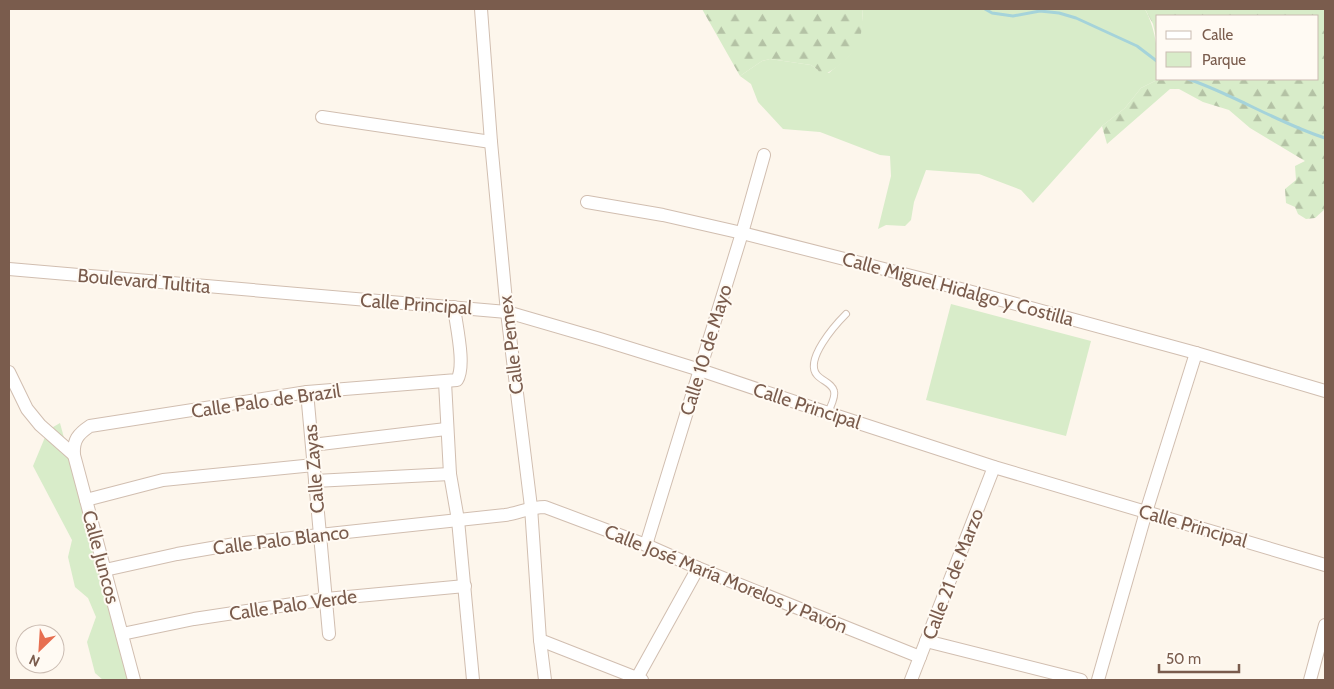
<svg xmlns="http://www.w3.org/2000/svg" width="1334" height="689" viewBox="0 0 1334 689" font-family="Cabin,sans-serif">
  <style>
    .green { fill: #d8ecc9 }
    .forest { fill: url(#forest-firs) }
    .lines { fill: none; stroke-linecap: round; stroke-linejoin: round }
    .stream { stroke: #a5d3da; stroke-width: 3 }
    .lane-casing { stroke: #d1beb0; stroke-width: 8 }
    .street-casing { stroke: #d1beb0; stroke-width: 14 }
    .lane { stroke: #fff; stroke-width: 6 }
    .street { stroke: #fff; stroke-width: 12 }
    .labels { text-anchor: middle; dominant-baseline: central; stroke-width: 4; stroke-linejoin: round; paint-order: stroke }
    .street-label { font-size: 19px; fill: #7a5c4d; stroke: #fffaf3 }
  </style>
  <defs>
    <pattern id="forest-firs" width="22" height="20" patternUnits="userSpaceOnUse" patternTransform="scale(1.25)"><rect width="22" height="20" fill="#d8ecc9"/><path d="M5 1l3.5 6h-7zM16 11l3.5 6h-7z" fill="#b4c2a5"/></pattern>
  </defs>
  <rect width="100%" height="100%" fill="#fdf6ec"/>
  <g class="green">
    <path d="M 862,9 L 1145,9 C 1157,32 1158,54 1158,79 L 1159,79 L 1141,88 L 1125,108 L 1102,126 L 1033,203 L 1021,190 L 979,174 L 926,170 L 914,202 L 911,220 L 905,226 L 886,225 L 878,229 L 891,176 L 890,156 L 880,155 L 820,132 L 783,129 L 758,102 L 751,84 L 740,76 L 762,61 L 770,59 L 811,65 L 818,70 L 829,73 C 846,58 858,53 861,29 C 862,22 863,16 862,9 Z"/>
    <path d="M 951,304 L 1091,341 L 1066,436 L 926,400 Z"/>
    <path d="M 60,423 L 129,680 L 103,680 L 95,673 L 87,642 L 96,617 L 88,598 L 75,587 L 68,557 L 72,540 L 33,466 L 48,430 Z"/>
  </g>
  <g class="forest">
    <path d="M 702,9 L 862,9 C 863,20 862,39 856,48 C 850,58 832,72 821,76 L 818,70 L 811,65 L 770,59 L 762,61 L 740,76 Z"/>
    <path d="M 1145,9 L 1325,9 L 1325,209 L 1315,218 L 1306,219 L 1298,214 L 1295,207 L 1286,203 L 1285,189 L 1296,180 L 1295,166 L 1305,161 L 1250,128 L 1229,110 L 1203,102 L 1179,89 L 1170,89 L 1107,144 L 1102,126 L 1125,108 L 1141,88 L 1159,79 L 1318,79 L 1318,16 L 1158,16 L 1158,71 L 1157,42 L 1153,24 Z"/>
  </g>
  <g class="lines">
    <g class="stream">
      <path d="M 985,9 L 992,13 L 1013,16 L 1040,11 L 1059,13 L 1076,18 L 1137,46 L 1158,62"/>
      <path d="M 1188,79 C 1235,95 1278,123 1325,138"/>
    </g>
    <g class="lane-casing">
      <path id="lane" d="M 828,413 C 830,407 836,397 834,391 C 832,383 822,381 817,375 C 804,360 835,325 846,314"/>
    </g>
    <g class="street-casing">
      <g id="street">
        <path d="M 481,9 L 491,142 L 507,312 L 531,507 L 540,640 L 545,680"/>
        <path d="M 322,117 L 491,142"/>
        <path d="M 587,202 L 663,215 L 742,233 L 935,282 L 1196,353 L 1325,391"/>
        <path d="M 9,269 L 507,312 L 600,339 L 700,370 L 828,413 L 994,467 L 1325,565"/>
        <path d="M 9,372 L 27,409 L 40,425 L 74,455"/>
        <path d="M 445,382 L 450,474 L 458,520 L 473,680"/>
        <path d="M 307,392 L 329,634"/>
        <path d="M 312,445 L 446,429"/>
        <path d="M 315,481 L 450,474"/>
        <path d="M 86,500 L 163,480 L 314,465"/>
        <path d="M 646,545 L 742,233 L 764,155"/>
        <path d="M 105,570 L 177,554 L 235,544 L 505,515 C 519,513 530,507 545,507 L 646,545 L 698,568 L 920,657"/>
        <path d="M 122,634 L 194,619 L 326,599 L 465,586"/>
        <path d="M 540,640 L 642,680"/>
        <path d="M 926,641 L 1081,680"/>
        <path d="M 637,678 L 698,568"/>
        <path d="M 134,680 L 74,455 C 73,440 78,434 90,426 L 307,392 L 457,380 C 466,366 456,325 454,307"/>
        <path d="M 911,680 L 994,467"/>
        <path d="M 1098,680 L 1146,512 L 1196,353"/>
        <path d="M 1310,680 L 1325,625"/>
      </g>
    </g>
    <use href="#lane" class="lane"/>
    <use href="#street" class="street"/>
  </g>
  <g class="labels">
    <g class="street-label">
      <text transform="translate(144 281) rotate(5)">Boulevard Tultita</text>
      <text transform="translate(958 289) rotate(15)">Calle Miguel Hidalgo y Costilla</text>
      <text transform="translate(416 304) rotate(4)">Calle Principal</text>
      <text transform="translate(511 345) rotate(-97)">Calle Pemex</text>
      <text transform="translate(706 350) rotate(-73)">Calle 10 de Mayo</text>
      <text transform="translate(266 401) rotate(-8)">Calle Palo de Brazil</text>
      <text transform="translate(807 406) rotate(18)">Calle Principal</text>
      <text transform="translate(314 469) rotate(-95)">Calle Zayas</text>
      <text transform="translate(1193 526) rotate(16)">Calle Principal</text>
      <text transform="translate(281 540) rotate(-7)">Calle Palo Blanco</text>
      <text transform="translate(101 557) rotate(75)">Calle Juncos</text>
      <text transform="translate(953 574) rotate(-69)">Calle 21 de Marzo</text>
      <text transform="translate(726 579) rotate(22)">Calle José María Morelos y Pavón</text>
      <text transform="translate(293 605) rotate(-8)">Calle Palo Verde</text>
    </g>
  </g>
  <rect width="1334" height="689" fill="none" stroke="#7a5c4d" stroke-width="20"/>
  <rect x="1156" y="15" width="162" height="65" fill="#fffaf3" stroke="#cabbb1"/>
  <rect x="1166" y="31" width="25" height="8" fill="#ffffff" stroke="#cabbb1"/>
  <text x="1202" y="40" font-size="15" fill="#7a5c4d">Calle</text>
  <rect x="1166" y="52" width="25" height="15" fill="#d8ecc9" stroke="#cabbb1"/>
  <text x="1202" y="65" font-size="15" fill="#7a5c4d">Parque</text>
  <g transform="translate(40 649) rotate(205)"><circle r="24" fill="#fffaf3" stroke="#cabbb1"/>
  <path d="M0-4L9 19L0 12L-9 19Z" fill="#e76f51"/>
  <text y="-8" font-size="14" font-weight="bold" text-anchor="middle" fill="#7a5c4d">N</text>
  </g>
  <path d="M1159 664v8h80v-8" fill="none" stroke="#7a5c4d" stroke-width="2.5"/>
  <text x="1166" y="664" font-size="15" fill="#7a5c4d" stroke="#fffaf3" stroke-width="4" paint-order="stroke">50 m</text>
</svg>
